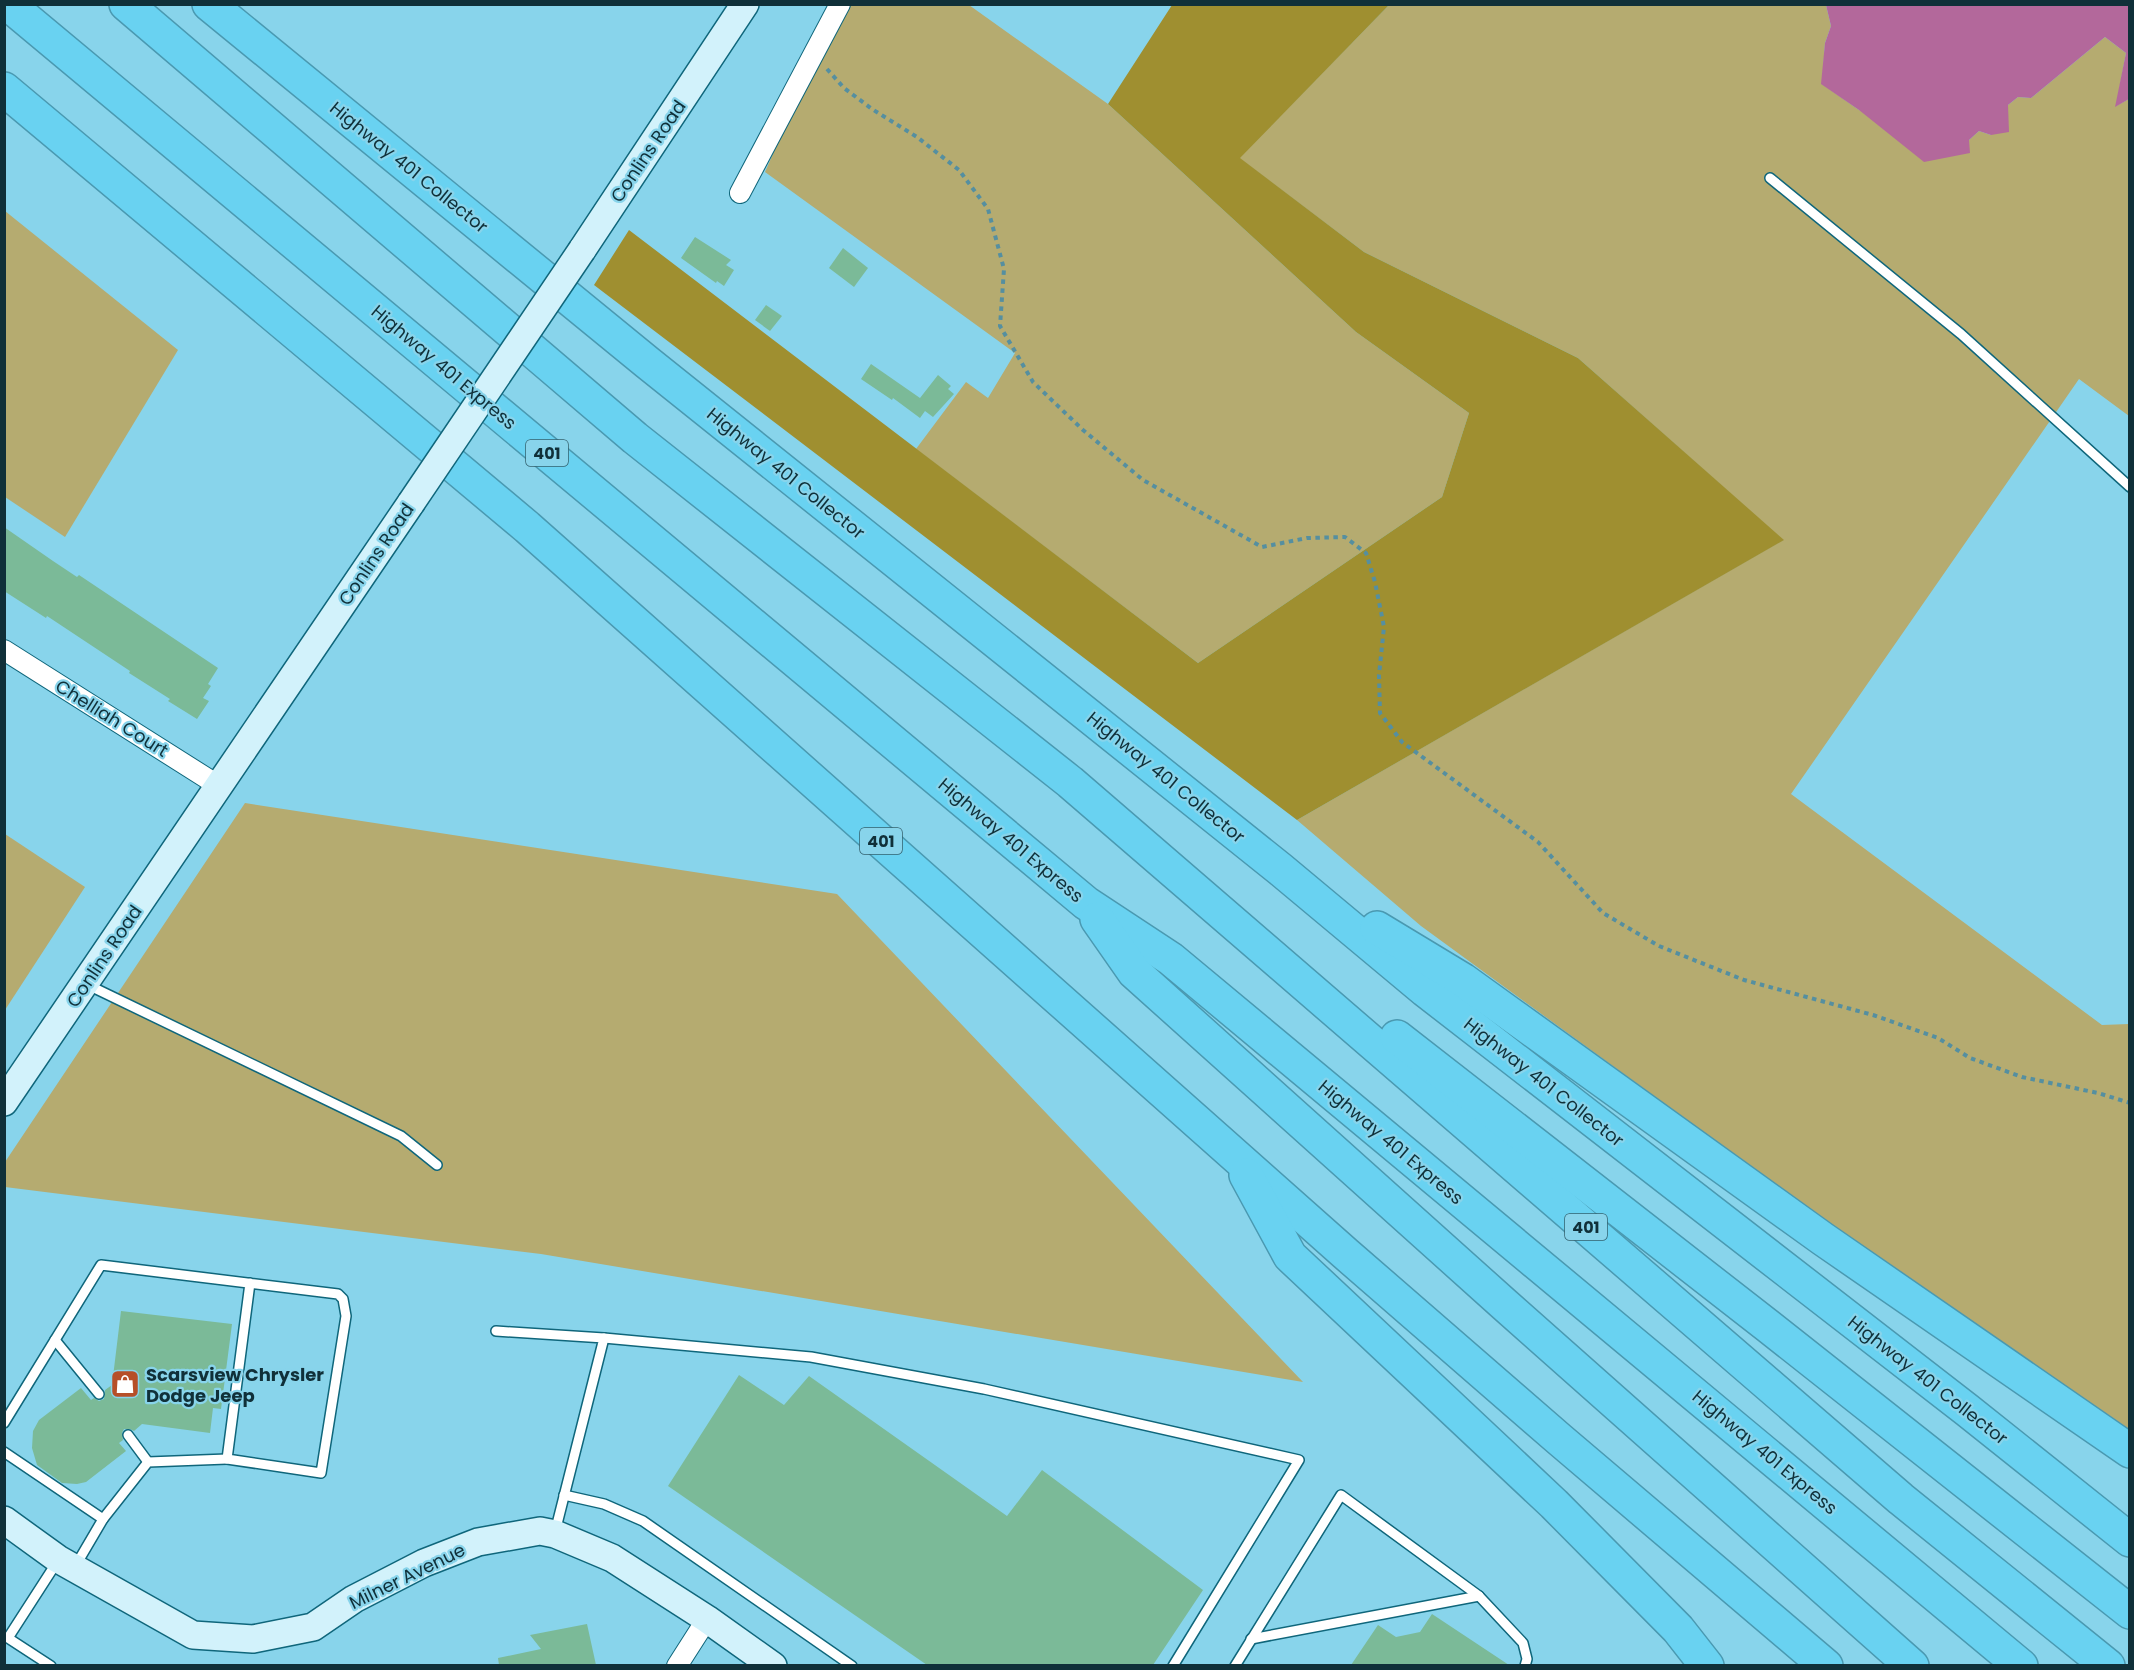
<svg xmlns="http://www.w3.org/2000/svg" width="2134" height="1670" viewBox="0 0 2134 1670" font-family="Poppins,sans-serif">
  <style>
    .green { fill: #b5ab70 }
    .forest { fill: #9f8f30 }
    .water { fill: #b3689b }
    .building { fill: #7bba98 }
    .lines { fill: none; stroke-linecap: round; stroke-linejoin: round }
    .lane-casing { stroke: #0f667b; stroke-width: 12 }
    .street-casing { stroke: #0f667b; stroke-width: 22 }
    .secondary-casing { stroke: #0f667b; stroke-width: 30 }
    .highway-casing { stroke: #4a99b1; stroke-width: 36 }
    .path { stroke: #558fa0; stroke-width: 4; stroke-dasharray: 4.5 4.5; stroke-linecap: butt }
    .lane { stroke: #fff; stroke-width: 9 }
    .street { stroke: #fff; stroke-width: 20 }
    .secondary { stroke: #d2f2fb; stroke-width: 27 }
    .highway { stroke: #69d2f1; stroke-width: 33 }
    .secondary-bridge-casing { stroke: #0f667b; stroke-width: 30; stroke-linecap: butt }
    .secondary-bridge { stroke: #d2f2fb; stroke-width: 27 }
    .labels { text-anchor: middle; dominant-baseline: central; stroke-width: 4.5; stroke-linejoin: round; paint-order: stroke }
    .shield { fill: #88d4eb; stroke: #34616e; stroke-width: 1.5 }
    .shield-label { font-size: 16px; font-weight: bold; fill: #103039 }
    .street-label { font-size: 18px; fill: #103039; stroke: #88d4eb }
    .poi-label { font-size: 18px; font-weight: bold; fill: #103039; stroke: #88d4eb; text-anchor: start }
  </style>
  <rect width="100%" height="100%" fill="#88d4eb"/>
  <g class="green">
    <path d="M 850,5 L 969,5 L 1108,104 L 1356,332 L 1469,413 L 1442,497 L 1198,663 L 916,449 L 966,382 L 988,398 L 1015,353 L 765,172 L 800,92 Z"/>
    <path d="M 1389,5 L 1826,5 L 1831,26 L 1825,43 L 1822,84 L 1859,110 L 1969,140 L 1979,131 L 1991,135 L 2008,105 L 2018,97 L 2031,98 L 2105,37 L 2126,53 L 2116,106 L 2129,99 L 2129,416 L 2079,379 L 1791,794 L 2102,1025 L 2129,1024 L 2129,1431 L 1810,1210 L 1421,926 L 1297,820 L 1783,540 L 1578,358 L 1364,252 L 1239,158 Z"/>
    <path d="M 5,211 L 178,350 L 65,537 L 5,497 Z"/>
    <path d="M 245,803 L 837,894 L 1303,1382 L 541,1254 L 5,1187 L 5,1162 Z"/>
    <path d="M 5,834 L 85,887 L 5,1010 Z"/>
  </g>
  <path class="forest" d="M 1172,5 L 1389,5 L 1240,158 L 1364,252 L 1578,358 L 1784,540 L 1297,820 L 594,285 L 629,230 L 1198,663 L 1442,497 L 1469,413 L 1356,332 L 1108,104 Z"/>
  <path class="water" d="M 1826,5 L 2129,5 L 2129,99 L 2115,107 L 2126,53 L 2105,37 L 2031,98 L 2018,97 L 2008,105 L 2009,132 L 1991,135 L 1979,131 L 1969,140 L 1970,153 L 1924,162 L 1859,110 L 1821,84 L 1825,43 L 1831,26 Z"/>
  <g class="building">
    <path d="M 695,237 L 731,260 L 726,265 L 734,270 L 724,286 L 717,281 L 716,283 L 681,258 Z"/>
    <path d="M 843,248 L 868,268 L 854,287 L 829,268 Z"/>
    <path d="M 766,305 L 782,316 L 770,331 L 755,320 Z"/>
    <path d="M 871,364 L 920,398 L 938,375 L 951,386 L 948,389 L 954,394 L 933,417 L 925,411 L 920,418 L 893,398 L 892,400 L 861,379 Z"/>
    <path d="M 4,527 L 53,561 L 77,577 L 79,575 L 218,668 L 208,684 L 211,686 L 203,698 L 209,701 L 197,719 L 168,701 L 170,699 L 129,673 L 130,671 L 47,616 L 46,618 L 4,591 Z"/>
    <path d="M 121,1311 L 232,1324 L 221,1409 L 213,1408 L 210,1433 L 142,1424 L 134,1431 L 130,1429 L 124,1429 L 122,1433 L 123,1440 L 119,1443 L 126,1451 L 86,1482 L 77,1484 L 62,1483 L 37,1465 L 32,1448 L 33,1431 L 39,1420 L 81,1388 L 91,1400 L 94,1398 L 99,1401 L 104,1399 L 105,1390 L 112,1385 Z"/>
    <path d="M 739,1375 L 784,1405 L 809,1376 L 1007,1516 L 1042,1470 L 1203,1590 L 1153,1665 L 927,1665 L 668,1486 Z"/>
    <path d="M 1432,1614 L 1509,1665 L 1351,1665 L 1378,1625 L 1396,1637 L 1420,1632 Z"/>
    <path d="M 587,1624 L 596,1665 L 499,1665 L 498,1658 L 541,1649 L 530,1635 Z"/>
  </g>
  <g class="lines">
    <g class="lane-casing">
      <g id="lane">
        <path d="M 1770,178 L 1961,334 L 2130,487"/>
        <path d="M 88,985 L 401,1136 L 437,1165"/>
        <path d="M 496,1331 L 604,1338 L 555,1532"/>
        <path d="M 604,1338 L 811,1357 L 984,1389 L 1299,1460 L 1173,1666"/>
        <path d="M 55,1340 L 99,1394"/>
        <path d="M 4,1423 L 101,1265 L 338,1294 L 343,1299 L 346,1316 L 321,1473 L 227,1459 L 250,1283"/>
        <path d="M 128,1435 L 148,1462"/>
        <path d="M 4,1452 L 103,1519"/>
        <path d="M 564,1495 L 604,1504 L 643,1521 L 852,1666"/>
        <path d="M 76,1565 L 103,1519 L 148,1462 L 227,1459"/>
        <path d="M 1251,1639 L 1479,1596"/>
        <path d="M 51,1666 L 8,1638 L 57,1562"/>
        <path d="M 1235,1666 L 1341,1495 L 1479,1596 L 1523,1643 L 1527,1659 L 1525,1666"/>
      </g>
    </g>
    <g class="street-casing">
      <g id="street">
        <path d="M 740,193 L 840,4"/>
        <path d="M 4,650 L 219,786"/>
        <path d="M 677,1666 L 707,1619"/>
      </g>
    </g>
    <g class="secondary-casing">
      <g id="secondary">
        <path d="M 582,250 L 745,4"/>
        <path d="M 4,1102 L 411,503"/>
        <path d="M 4,1520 L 58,1559 L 193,1635 L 253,1639 L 313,1627 L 354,1599 L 424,1563 L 478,1542 L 540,1531 L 555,1534 L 612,1558 L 707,1619 L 773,1666"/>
      </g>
    </g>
    <g class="highway-casing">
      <g id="highway">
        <path d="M 8,4 L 1086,903 L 1171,959 L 2021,1666"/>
        <path d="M 126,4 L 635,438 L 1070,782 L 1901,1499 L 2108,1666"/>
        <path d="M 209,4 L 648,363 L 1280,869 L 1425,990 L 1967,1410 L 2130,1540"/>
        <path d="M 4,89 L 527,527 L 1346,1254 L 1559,1439 L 1826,1666"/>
        <path d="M 1097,919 L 1134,972 L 1505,1305 L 1912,1666"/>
        <path d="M 1377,928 L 1463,980 L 1823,1239 L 2130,1451"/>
        <path d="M 1397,1037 L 1768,1326 L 2130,1612"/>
        <path d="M 1246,1175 L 1290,1256 L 1554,1504 L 1678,1629 L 1707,1666"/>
      </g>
    </g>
    <path class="path" d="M 827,69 L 844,88 L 872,109 L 917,137 L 959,170 L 988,209 L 1004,269 L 1000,326 L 1033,382 L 1083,430 L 1143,480 L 1262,547 L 1307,538 L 1345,537 L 1366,553 L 1375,582 L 1384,627 L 1379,675 L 1380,713 L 1402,742 L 1538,842 L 1603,913 L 1659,946 L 1744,980 L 1873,1015 L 1938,1038 L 1970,1058 L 2022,1077 L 2098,1093 L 2130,1103"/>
    <use href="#lane" class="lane"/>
    <use href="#street" class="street"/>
    <use href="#secondary" class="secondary"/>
    <use href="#highway" class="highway"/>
    <g class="secondary-bridge-casing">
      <path id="secondary-bridge" d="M 411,503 L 582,250"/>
    </g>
    <use href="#secondary-bridge" class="secondary-bridge"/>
  </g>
  <defs>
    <g id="shop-square" transform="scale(1.5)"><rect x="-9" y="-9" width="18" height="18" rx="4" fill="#b64f29" stroke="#88d4eb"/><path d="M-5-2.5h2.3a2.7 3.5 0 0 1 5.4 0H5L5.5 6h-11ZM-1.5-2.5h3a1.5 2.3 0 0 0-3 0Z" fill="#fff"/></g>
  </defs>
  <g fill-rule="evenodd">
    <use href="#shop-square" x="125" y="1384"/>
  </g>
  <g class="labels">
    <g class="shield">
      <rect x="526" y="440" width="42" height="26" rx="4.5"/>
      <rect x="860" y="828" width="42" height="26" rx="4.5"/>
      <rect x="1565" y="1214" width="42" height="26" rx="4.5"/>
    </g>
    <g class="shield-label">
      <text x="547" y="453">401</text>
      <text x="881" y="841">401</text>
      <text x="1586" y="1227">401</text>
    </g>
    <g class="street-label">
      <text transform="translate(648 151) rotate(-56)">Conlins Road</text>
      <text transform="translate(409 167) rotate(39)">Highway 401 Collector</text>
      <text transform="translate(444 367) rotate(40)">Highway 401 Express</text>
      <text transform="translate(786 473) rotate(39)">Highway 401 Collector</text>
      <text transform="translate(376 554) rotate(-56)">Conlins Road</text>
      <text transform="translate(112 718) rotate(32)">Chelliah Court</text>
      <text transform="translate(1166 777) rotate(39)">Highway 401 Collector</text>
      <text transform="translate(1011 840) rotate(40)">Highway 401 Express</text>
      <text transform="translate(104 956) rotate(-56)">Conlins Road</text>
      <text transform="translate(1544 1082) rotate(38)">Highway 401 Collector</text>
      <text transform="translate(1391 1142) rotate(40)">Highway 401 Express</text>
      <text transform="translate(1928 1380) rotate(38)">Highway 401 Collector</text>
      <text transform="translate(1765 1452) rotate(40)">Highway 401 Express</text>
      <text transform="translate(407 1576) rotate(-26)">Milner Avenue</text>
    </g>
    <g class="poi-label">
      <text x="146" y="1374">Scarsview Chrysler<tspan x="146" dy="21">Dodge Jeep</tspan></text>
    </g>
  </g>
  <rect width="2134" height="1670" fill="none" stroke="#103039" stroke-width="12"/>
</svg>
